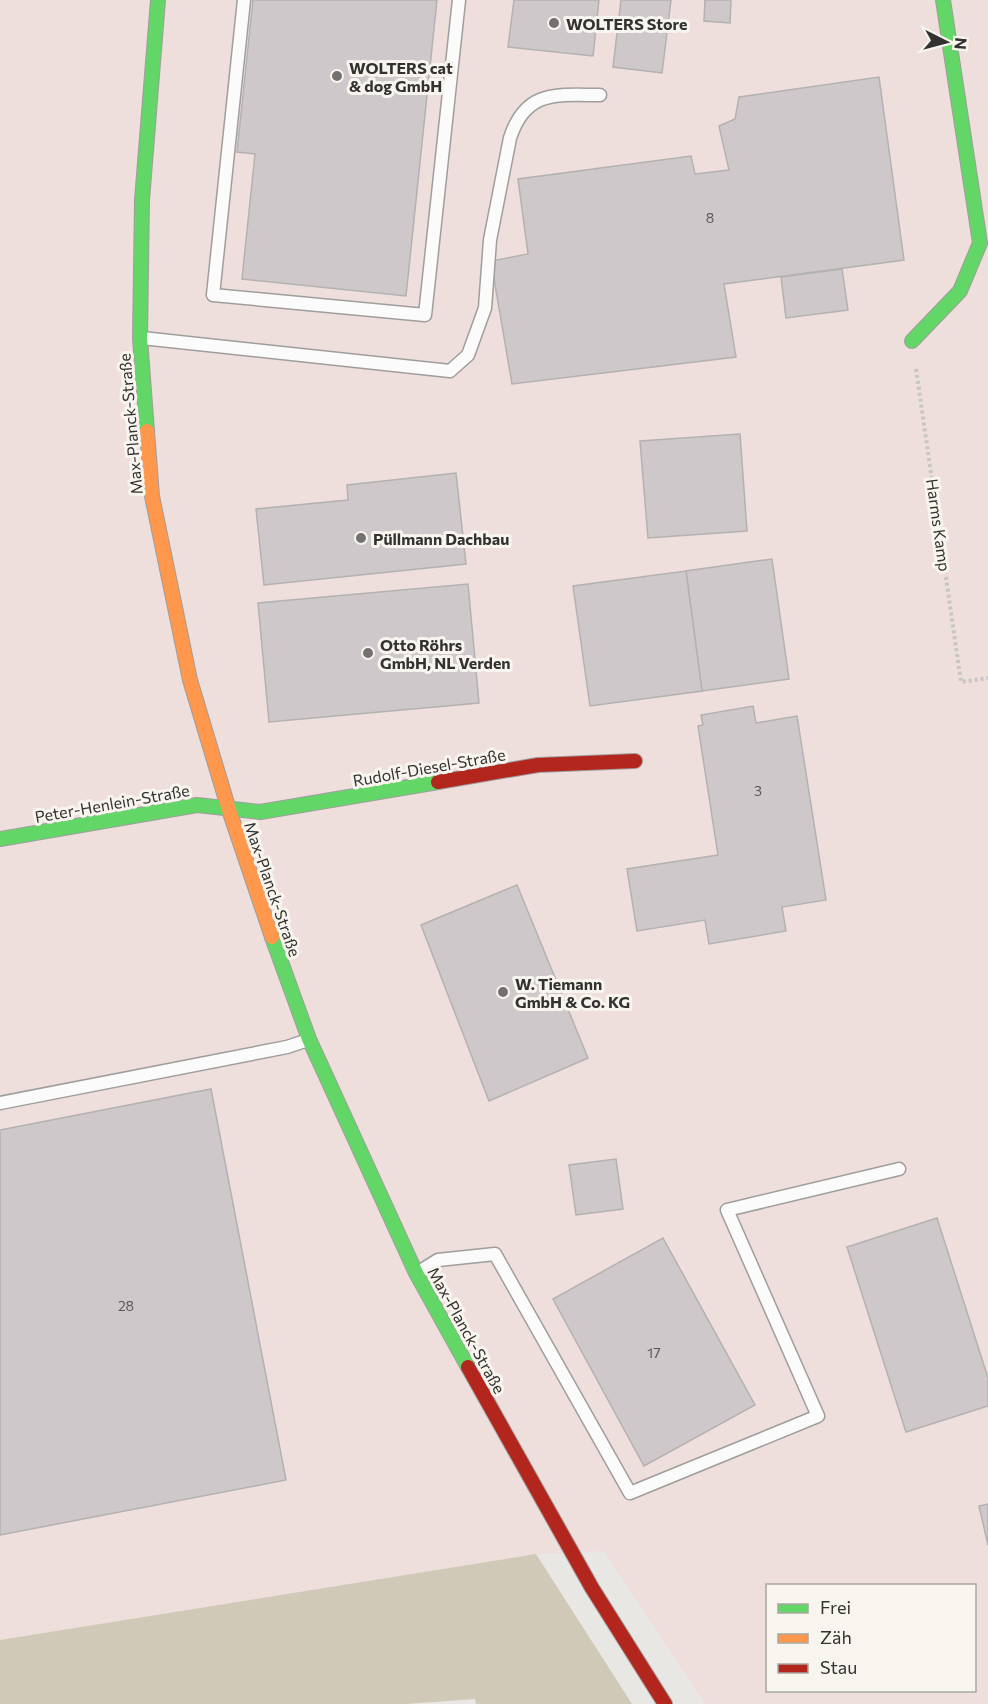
<svg xmlns="http://www.w3.org/2000/svg" width="988" height="1704" viewBox="0 0 988 1704" font-family="Commissioner,sans-serif">
  <style>
    .commercial { fill: #eededc; fill-rule: evenodd }
    .forest { fill: #d0c9b7 }
    .building { fill: #cec8cb; stroke: #b3b2b1; stroke-width: 1.5 }
    .lines { fill: none; stroke-linecap: round; stroke-linejoin: round }
    .lane-casing { stroke: #9f9e9c; stroke-width: 15 }
    .fast-casing { stroke: #9f9e9c; stroke-width: 16 }
    .slow-casing { stroke: #9f9e9c; stroke-width: 16 }
    .jam-casing { stroke: #9f9e9c; stroke-width: 16 }
    .path { stroke: #c6c6c5; stroke-width: 4; stroke-dasharray: 3 3; stroke-linecap: butt }
    .lane { stroke: #fcfbfb; stroke-width: 12 }
    .fast { stroke: #63d668; stroke-width: 14 }
    .slow { stroke: #ff974d; stroke-width: 14 }
    .jam { stroke: #b3261e; stroke-width: 14 }
    .poi-dot { fill: #73716f; stroke: #f8f5ef; stroke-width: 2 }
    .labels { text-anchor: middle; dominant-baseline: central; stroke-width: 6; stroke-linejoin: round; paint-order: stroke }
    .number-label { font-size: 14px; fill: #5a5857 }
    .poi-label { font-size: 16px; font-weight: bold; fill: #333230; stroke: #f8f5ef; text-anchor: start }
    .street-label { font-size: 16px; fill: #333230; stroke: #f8f5ef }
  </style>
  <rect width="100%" height="100%" fill="#e9e7e4"/>
  <path class="commercial" d="M 0,0 L 988,0 L 988,1704 L 705,1704 L 604,1551 L 536,1554 L 0,1640 ZM 768,1586 L 974,1586 L 974,1690 L 768,1690 Z"/>
  <path class="forest" d="M 536,1554 L 632,1704 L 476,1704 L 475,1699 L 407,1704 L 0,1704 L 0,1640 Z"/>
  <g class="building">
    <path d="M 253,0 L 437,0 L 406,296 L 242,279 L 255,154 L 237,152 Z"/>
    <path d="M 514,0 L 599,0 L 593,56 L 508,47 Z"/>
    <path d="M 621,0 L 671,0 L 662,73 L 613,67 Z"/>
    <path d="M 705,0 L 731,0 L 730,23 L 704,21 Z"/>
    <path d="M 879,77 L 904,260 L 724,284 L 736,357 L 512,384 L 491,261 L 528,254 L 518,179 L 691,156 L 695,174 L 729,170 L 719,126 L 735,119 L 739,97 Z"/>
    <path d="M 842,269 L 848,310 L 786,318 L 781,277 Z"/>
    <path d="M 740,434 L 747,531 L 648,538 L 640,441 Z"/>
    <path d="M 456,473 L 466,564 L 264,585 L 256,509 L 348,500 L 347,485 Z"/>
    <path d="M 772,559 L 789,679 L 702,691 L 686,571 Z"/>
    <path d="M 686,571 L 702,691 L 590,706 L 573,586 Z"/>
    <path d="M 468,584 L 479,703 L 269,722 L 258,603 Z"/>
    <path d="M 753,706 L 756,723 L 797,716 L 826,900 L 782,907 L 786,931 L 709,944 L 705,920 L 637,931 L 627,869 L 718,855 L 698,726 L 703,725 L 701,715 Z"/>
    <path d="M 517,885 L 588,1058 L 489,1101 L 421,925 Z"/>
    <path d="M 211,1089 L 286,1480 L 0,1535 L 0,1130 Z"/>
    <path d="M 616,1159 L 623,1209 L 576,1215 L 569,1165 Z"/>
    <path d="M 937,1218 L 988,1378 L 988,1406 L 906,1432 L 847,1247 Z"/>
    <path d="M 663,1238 L 755,1405 L 644,1466 L 553,1299 Z"/>
    <path d="M 988,1504 L 988,1545 L 979,1506 Z"/>
  </g>
  <g class="lines">
    <g class="lane-casing">
      <g id="lane">
        <path d="M 244,0 L 213,295 L 425,315 L 459,0"/>
        <path d="M 142,338 L 450,371 L 468,355 L 485,308 L 490,240 L 510,138 C 526,89 557,95 600,95"/>
        <path d="M 0,1103 L 287,1047 L 308,1040"/>
        <path d="M 417,1273 L 438,1260 L 495,1254 L 630,1493 L 818,1416 L 727,1210 L 899,1169"/>
      </g>
    </g>
    <g class="fast-casing">
      <g id="fast">
        <path d="M 912,341 L 960,291 L 980,243 L 943,0"/>
        <path d="M 147,431 L 140,338 L 142,200 L 158,0"/>
        <path d="M 0,839 L 197,805 L 260,812 L 438,782"/>
        <path d="M 272,937 L 309,1039 L 416,1273 L 468,1367"/>
      </g>
    </g>
    <g class="slow-casing">
      <path id="slow" d="M 147,431 L 152,496 L 190,680 L 229,810 L 272,937"/>
    </g>
    <g class="jam-casing">
      <g id="jam">
        <path d="M 438,782 L 538,765 L 635,761"/>
        <path d="M 468,1367 L 592,1588 L 665,1704"/>
      </g>
    </g>
    <path class="path" d="M 916,369 L 961,682 L 988,678"/>
    <use href="#lane" class="lane"/>
    <use href="#fast" class="fast"/>
    <use href="#slow" class="slow"/>
    <use href="#jam" class="jam"/>
  </g>
  <g class="poi-dot">
    <circle cx="554" cy="23" r="6"/>
    <circle cx="337" cy="76" r="6"/>
    <circle cx="361" cy="538" r="6"/>
    <circle cx="368" cy="653" r="6"/>
    <circle cx="503" cy="992" r="6"/>
  </g>
  <g class="labels">
    <g class="number-label">
      <text x="710" y="217">8</text>
      <text x="758" y="790">3</text>
      <text x="126" y="1305">28</text>
      <text x="654" y="1352">17</text>
    </g>
    <g class="poi-label">
      <text x="566" y="23">WOLTERS Store</text>
      <text x="349" y="67">WOLTERS cat<tspan x="349" dy="18">&amp; dog GmbH</tspan></text>
      <text x="373" y="538">Püllmann Dachbau</text>
      <text x="380" y="644">Otto Röhrs<tspan x="380" dy="18">GmbH, NL Verden</tspan></text>
      <text x="515" y="983">W. Tiemann<tspan x="515" dy="18">GmbH &amp; Co. KG</tspan></text>
    </g>
    <g class="street-label">
      <text transform="translate(130 424) rotate(-95)">Max-Planck-Straße</text>
      <text transform="translate(939 525) rotate(82)">Harms Kamp</text>
      <text transform="translate(429 767) rotate(-10)">Rudolf-Diesel-Straße</text>
      <text transform="translate(112 803) rotate(-10)">Peter-Henlein-Straße</text>
      <text transform="translate(273 889) rotate(71)">Max-Planck-Straße</text>
      <text transform="translate(467 1330) rotate(61)">Max-Planck-Straße</text>
    </g>
  </g>
  <rect x="766" y="1584" width="210" height="108" fill="#f8f5ef" stroke="#a9a7a3" stroke-width="1.5"/>
  <rect x="778" y="1604" width="30" height="9" fill="#63d668" stroke="#a9a7a3" stroke-width="1.5"/>
  <text x="820" y="1614" font-size="18" fill="#333230">Frei</text>
  <rect x="778" y="1634" width="30" height="9" fill="#ff974d" stroke="#a9a7a3" stroke-width="1.5"/>
  <text x="820" y="1644" font-size="18" fill="#333230">Zäh</text>
  <rect x="778" y="1664" width="30" height="9" fill="#b3261e" stroke="#a9a7a3" stroke-width="1.5"/>
  <text x="820" y="1674" font-size="18" fill="#333230">Stau</text>
  <g transform="translate(946 42) rotate(96)" stroke="#f8f5ef" stroke-width="4.5" paint-order="stroke">
  <path d="M0-4.5L10 22L0 15L-10 22Z" fill="#333230"/>
  <text y="-9" font-size="16" font-weight="bold" text-anchor="middle" fill="#333230">N</text>
  </g>
</svg>
